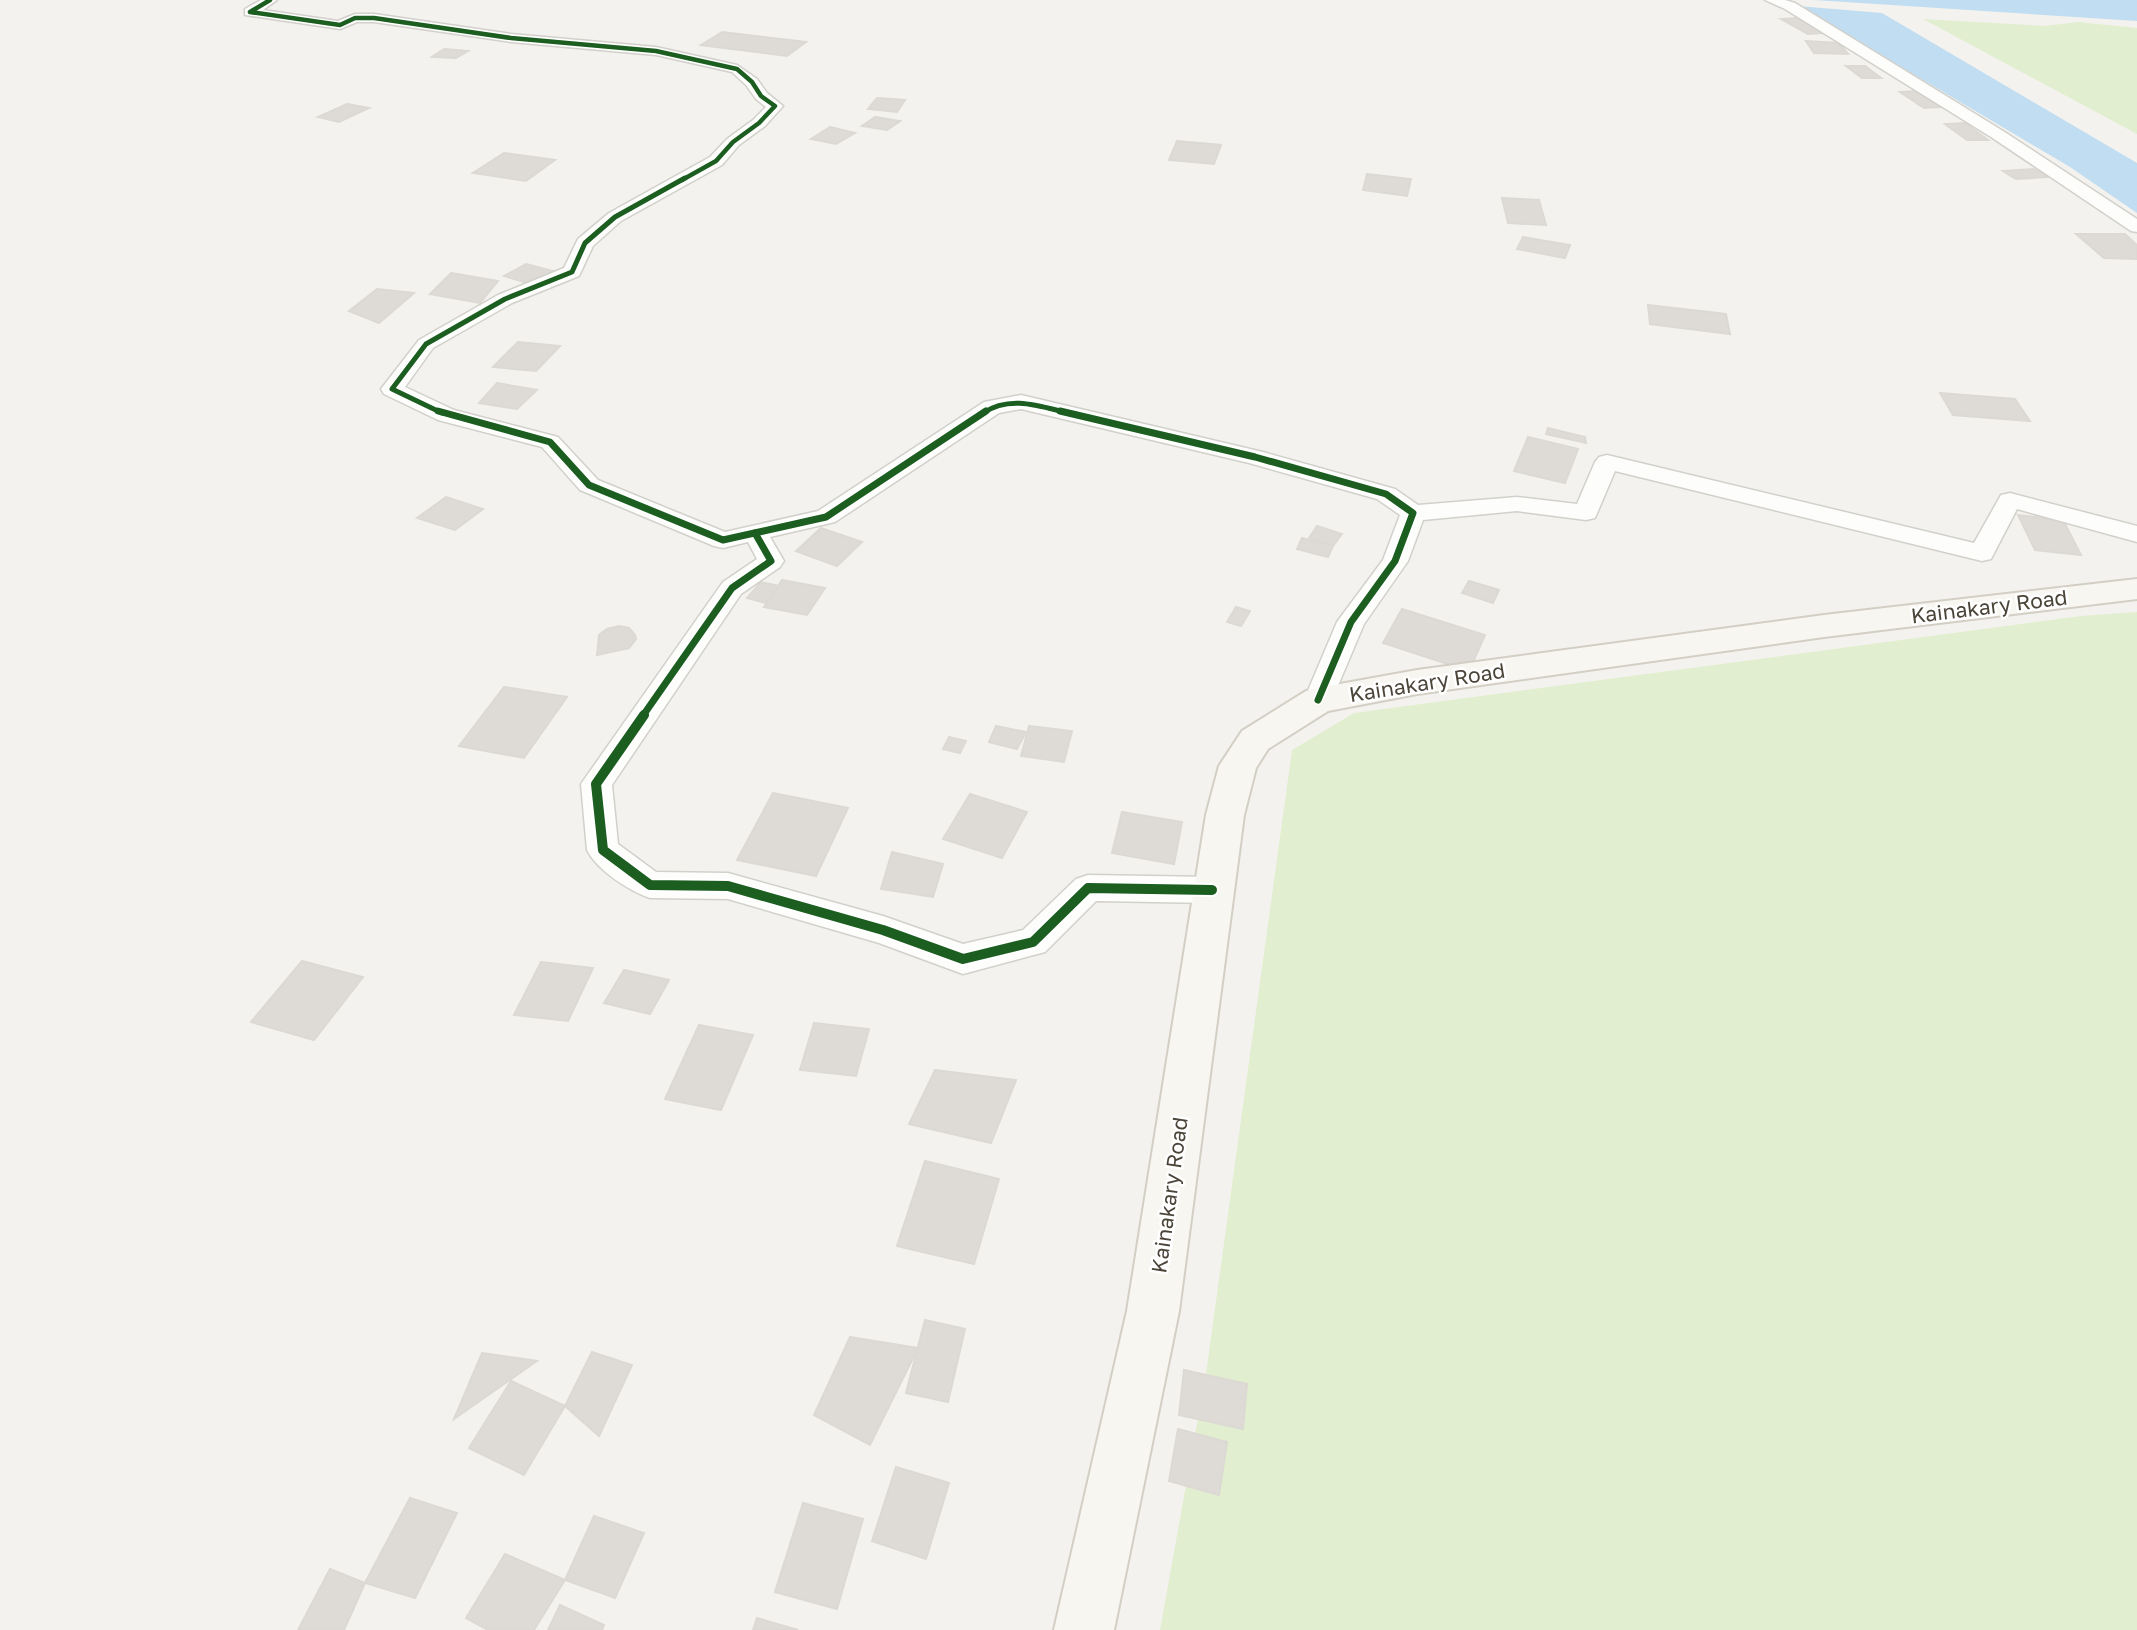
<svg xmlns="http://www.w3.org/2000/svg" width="2137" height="1630" viewBox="0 0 2137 1630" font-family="'Golos Text',sans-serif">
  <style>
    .green { fill: #e1eecf }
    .water { fill: #c0ddf1 }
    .building { fill: #dedbd6; stroke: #dcd9d4; stroke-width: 2 }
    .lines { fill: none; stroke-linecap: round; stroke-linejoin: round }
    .minor-casing { stroke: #d2d0cb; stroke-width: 3 }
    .secondary-casing { stroke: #d3cfc5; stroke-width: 4 }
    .minor { fill: #fdfdfc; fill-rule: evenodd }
    .secondary { fill: #f7f6f1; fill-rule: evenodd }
    .cycleway-far3-casing { stroke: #fff; stroke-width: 6 }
    .cycleway-far2-casing { stroke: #fff; stroke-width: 8 }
    .cycleway-far1-casing { stroke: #fff; stroke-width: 10 }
    .cycleway-casing { stroke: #fff; stroke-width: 14 }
    .cycleway-far3 { stroke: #1b5e20; stroke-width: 4.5 }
    .cycleway-far2 { stroke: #1b5e20; stroke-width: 5 }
    .cycleway-far1 { stroke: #1b5e20; stroke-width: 7 }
    .cycleway { stroke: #1b5e20; stroke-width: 10 }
    .labels { text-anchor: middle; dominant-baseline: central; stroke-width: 5; stroke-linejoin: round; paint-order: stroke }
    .street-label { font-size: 21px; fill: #4b4439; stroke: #fff }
  </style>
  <rect width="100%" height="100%" fill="#f4f2ee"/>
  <g class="green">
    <path d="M 1923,19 L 2045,26 L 2078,22 L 2137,28 L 2137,134 Z"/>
    <path d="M 2137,612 L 2137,1630 L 1160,1630 L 1206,1374 L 1292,750 L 1354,713 L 2081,616 Z"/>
  </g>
  <g class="water">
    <path d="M 1814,0 L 2137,0 L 2137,21 Z"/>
    <path d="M 1798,6 L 1882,13 L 2137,163 L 2137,213 L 2070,167 Z"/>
  </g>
  <g class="building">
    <path d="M 1797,18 L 1825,33 L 1808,34 L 1781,19 Z"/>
    <path d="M 722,32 L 806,42 L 787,56 L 701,45 Z"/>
    <path d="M 1806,41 L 1839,43 L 1848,54 L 1814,53 Z"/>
    <path d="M 444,49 L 468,51 L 456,58 L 432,57 Z"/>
    <path d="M 1846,66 L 1865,66 L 1881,78 L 1862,78 Z"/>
    <path d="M 1917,91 L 1942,107 L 1924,108 L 1900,92 Z"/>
    <path d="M 877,98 L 905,100 L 897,112 L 868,109 Z"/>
    <path d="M 347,104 L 369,108 L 339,122 L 318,117 Z"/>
    <path d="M 875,117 L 900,121 L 887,130 L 862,126 Z"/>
    <path d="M 1965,123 L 1988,140 L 1967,140 L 1945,124 Z"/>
    <path d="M 830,127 L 855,133 L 836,144 L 811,139 Z"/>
    <path d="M 1177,141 L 1221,145 L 1214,164 L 1169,160 Z"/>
    <path d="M 504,153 L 555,160 L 526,181 L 473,173 Z"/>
    <path d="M 2034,169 L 2048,177 L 2016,179 L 2003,171 Z"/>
    <path d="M 1367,174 L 1411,179 L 1407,196 L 1363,190 Z"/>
    <path d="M 1502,198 L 1539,200 L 1546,225 L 1508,223 Z"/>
    <path d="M 2076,234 L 2125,234 L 2137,245 L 2137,259 L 2104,258 Z"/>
    <path d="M 1523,237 L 1570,245 L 1565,258 L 1517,249 Z"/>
    <path d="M 526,264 L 553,271 L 531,284 L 504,276 Z"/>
    <path d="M 451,273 L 498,281 L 480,303 L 430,294 Z"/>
    <path d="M 377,289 L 414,293 L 379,323 L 349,311 Z"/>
    <path d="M 1648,305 L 1726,314 L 1730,334 L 1650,324 Z"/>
    <path d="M 518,342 L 560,346 L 536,371 L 493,367 Z"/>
    <path d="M 497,383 L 537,390 L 517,409 L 479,403 Z"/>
    <path d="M 1940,393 L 2015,399 L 2030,421 L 1953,415 Z"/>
    <path d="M 1548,428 L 1585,437 L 1586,443 L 1546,434 Z"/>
    <path d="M 1528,437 L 1578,449 L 1565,483 L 1514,471 Z"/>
    <path d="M 446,497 L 483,509 L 455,530 L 417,518 Z"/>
    <path d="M 2018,515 L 2063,520 L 2081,555 L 2035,550 Z"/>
    <path d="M 1317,526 L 1342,534 L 1333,546 L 1309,538 Z"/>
    <path d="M 821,528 L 862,542 L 837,566 L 796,551 Z"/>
    <path d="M 1302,538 L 1333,546 L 1328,557 L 1297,549 Z"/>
    <path d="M 782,580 L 825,588 L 807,615 L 764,607 Z"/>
    <path d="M 1469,581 L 1499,590 L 1493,603 L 1462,593 Z"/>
    <path d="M 761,582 L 779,586 L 766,603 L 747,598 Z"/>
    <path d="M 1236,607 L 1250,611 L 1241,626 L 1227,622 Z"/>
    <path d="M 1402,609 L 1485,635 L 1469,671 L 1383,643 Z"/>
    <path d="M 619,626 L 629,628 L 635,635 L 636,639 L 629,648 L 597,655 L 599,635 L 607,629 Z"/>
    <path d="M 504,687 L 567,697 L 524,758 L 459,746 Z"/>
    <path d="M 996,726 L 1026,732 L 1017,749 L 989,742 Z"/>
    <path d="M 1029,726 L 1072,731 L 1064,762 L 1021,756 Z"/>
    <path d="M 949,737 L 966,741 L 960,753 L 943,749 Z"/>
    <path d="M 773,793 L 848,808 L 816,876 L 737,860 Z"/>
    <path d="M 970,794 L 1027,812 L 1002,858 L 943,839 Z"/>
    <path d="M 1122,812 L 1182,822 L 1174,864 L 1112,853 Z"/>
    <path d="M 892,852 L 943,864 L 933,897 L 881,889 Z"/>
    <path d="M 302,961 L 363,977 L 314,1040 L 251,1022 Z"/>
    <path d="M 541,962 L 593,968 L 568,1021 L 514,1015 Z"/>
    <path d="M 624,970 L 669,980 L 650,1014 L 604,1003 Z"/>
    <path d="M 814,1023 L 869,1029 L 856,1076 L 800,1070 Z"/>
    <path d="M 699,1025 L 753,1035 L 721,1110 L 665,1099 Z"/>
    <path d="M 935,1070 L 1016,1080 L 991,1143 L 909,1124 Z"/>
    <path d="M 925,1161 L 999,1179 L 974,1264 L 897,1246 Z"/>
    <path d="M 925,1320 L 965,1329 L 948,1402 L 906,1393 Z"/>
    <path d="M 850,1337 L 918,1348 L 870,1445 L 814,1415 Z"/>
    <path d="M 592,1352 L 632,1365 L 599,1436 L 565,1406 Z"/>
    <path d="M 482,1353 L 537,1361 L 454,1419 Z"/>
    <path d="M 1184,1370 L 1247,1384 L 1243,1429 L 1179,1415 Z"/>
    <path d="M 511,1381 L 565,1406 L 524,1475 L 469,1448 Z"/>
    <path d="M 1178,1429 L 1227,1442 L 1219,1495 L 1169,1481 Z"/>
    <path d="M 896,1467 L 949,1483 L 926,1559 L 872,1541 Z"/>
    <path d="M 410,1498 L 457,1513 L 415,1598 L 365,1583 Z"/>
    <path d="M 803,1503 L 863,1519 L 837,1609 L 775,1592 Z"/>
    <path d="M 594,1516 L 644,1533 L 615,1598 L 565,1580 Z"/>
    <path d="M 505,1554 L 565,1580 L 534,1630 L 488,1630 L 466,1618 Z"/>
    <path d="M 330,1569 L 365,1583 L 344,1630 L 298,1630 Z"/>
    <path d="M 560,1605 L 604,1625 L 602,1630 L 548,1630 Z"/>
    <path d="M 757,1618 L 798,1630 L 753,1630 Z"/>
  </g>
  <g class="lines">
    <g class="minor-casing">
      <g id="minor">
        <path d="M 261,0 L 277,0 L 263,10 L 338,21 L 355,14 L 374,14 L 511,34 L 656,47 L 737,65 L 757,79 L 767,93 L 783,106 L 765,126 L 739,145 L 722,165 L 621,221 L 593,246 L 579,276 L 512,303 L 433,348 L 405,387 L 454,410 L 558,437 L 598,480 L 725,532 L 818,511 L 984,402 L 1021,395 L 1263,452 L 1395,489 L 1418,505 L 1517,497 L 1577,504 L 1595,462 L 1599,457 L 1607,455 L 1974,543 L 2001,495 L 2010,493 L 2137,526 L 2137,542 L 2017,509 L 1991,559 L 1982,561 L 1615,471 L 1595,518 L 1586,520 L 1517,511 L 1423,520 L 1408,561 L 1364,624 L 1332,700 L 1328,707 L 1318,710 L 1308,707 L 1304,700 L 1337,622 L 1383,560 L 1400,515 L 1377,499 L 1249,463 L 1021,409 L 999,413 L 835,522 L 770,537 L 784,561 L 780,567 L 741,594 L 612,785 L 618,844 L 656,872 L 728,873 L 883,916 L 963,944 L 1023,930 L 1076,879 L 1088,875 L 1212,877 L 1224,881 L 1229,890 L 1224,899 L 1212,903 L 1096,901 L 1045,952 L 963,974 L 879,943 L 728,899 L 650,898 C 629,891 597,870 587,850 L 581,784 L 723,582 L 757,559 L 748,542 L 723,548 L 714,546 L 580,490 L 542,447 L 438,420 L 384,394 L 381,389 L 419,340 L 498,295 L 564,268 L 578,239 L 609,213 L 710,157 L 727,139 L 753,120 L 766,107 L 756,99 L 746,85 L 732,72 L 656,55 L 511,42 L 374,22 L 357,22 L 340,29 L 245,15 L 245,9 Z"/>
        <path d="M 1765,0 L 1785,0 L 1795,3 L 2003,131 L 2137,219 L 2137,232 L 2131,231 L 1991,137 L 1785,9 Z"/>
      </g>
    </g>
    <g class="secondary-casing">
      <path id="secondary" d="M 2137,579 L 2137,599 L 1824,637 L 1417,694 L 1328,711 L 1268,749 L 1256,768 L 1244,815 L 1179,1311 L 1114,1630 L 1054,1630 L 1127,1311 L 1206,815 L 1219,766 L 1242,731 L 1306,691 L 1318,688 L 1417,670 L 1824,615 Z"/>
    </g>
    <use href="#minor" class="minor"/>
    <use href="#secondary" class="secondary"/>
    <g class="cycleway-far3-casing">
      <path id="cycleway-far3" d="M 270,0 L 250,12 L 340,25 L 355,18 L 374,18 L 511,38 L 656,51 L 737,69 L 752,82 L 761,96 L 775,106 L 759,123 L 733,142 L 716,161 L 682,180"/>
    </g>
    <g class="cycleway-far2-casing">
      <g id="cycleway-far2">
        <path d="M 442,413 L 392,389 L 426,344 L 505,299 L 572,272 L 585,243 L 615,217 L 685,178"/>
        <path d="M 983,413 C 1010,395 1039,406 1068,413"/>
      </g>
    </g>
    <g class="cycleway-far1-casing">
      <g id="cycleway-far1">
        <path d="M 438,411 L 550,442 L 589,485 L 723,540 L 826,517 L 986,411"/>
        <path d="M 1060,411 L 1255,457 L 1386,494 L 1413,513 L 1395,561 L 1351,622 L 1318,700"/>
        <path d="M 642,717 L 732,588 L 771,561 L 755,533"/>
      </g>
    </g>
    <g class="cycleway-casing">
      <path id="cycleway" d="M 644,715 L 596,784 L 603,850 L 650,885 L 728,886 L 883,930 L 963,959 L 1033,942 L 1088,888 L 1212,890"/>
    </g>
    <use href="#cycleway-far3" class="cycleway-far3"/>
    <use href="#cycleway-far2" class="cycleway-far2"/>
    <use href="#cycleway-far1" class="cycleway-far1"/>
    <use href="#cycleway" class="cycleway"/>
  </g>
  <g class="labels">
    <g class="street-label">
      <text transform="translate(1989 606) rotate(-7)">Kainakary Road</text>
      <text transform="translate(1427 682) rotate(-9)">Kainakary Road</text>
      <text transform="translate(1169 1195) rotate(-82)">Kainakary Road</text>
    </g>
  </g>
</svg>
